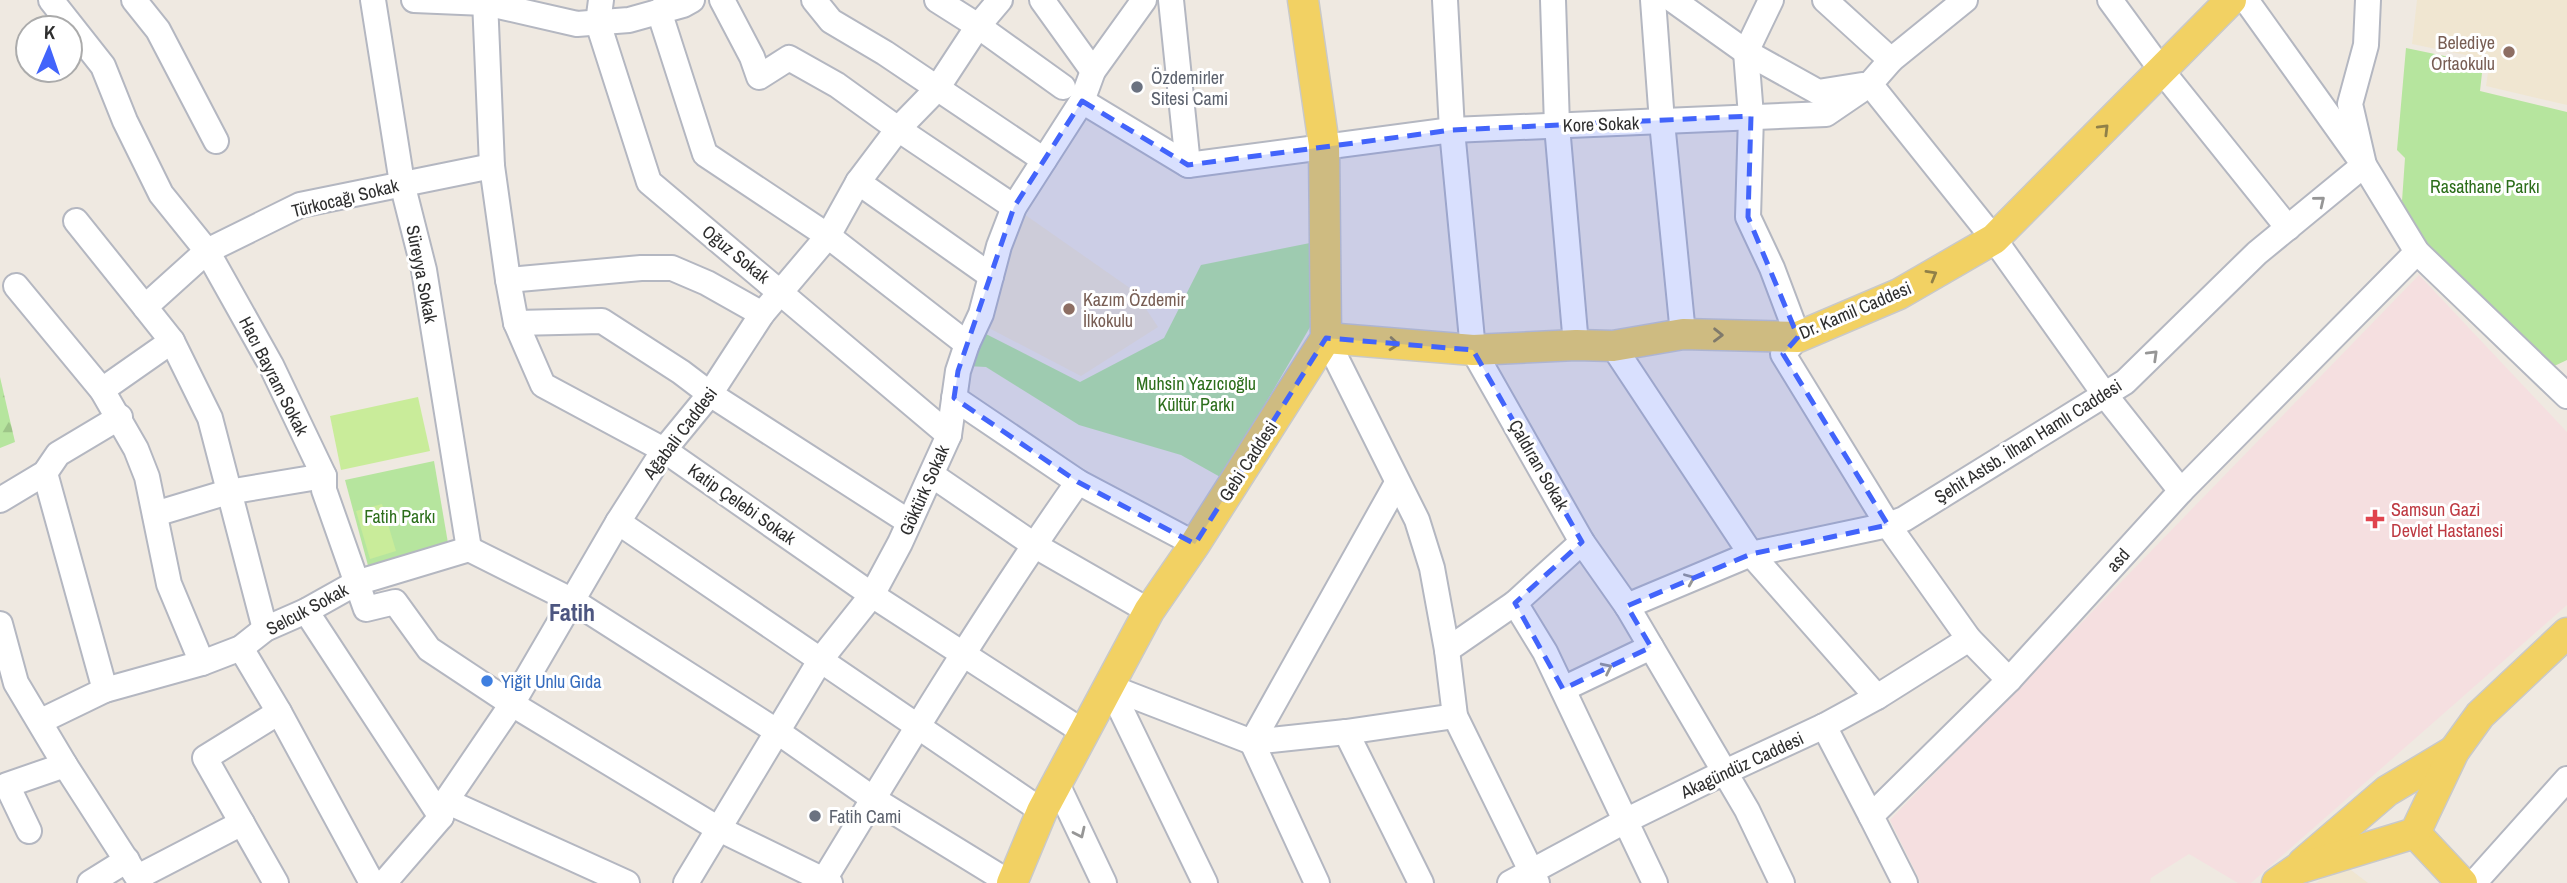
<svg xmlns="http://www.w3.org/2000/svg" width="2567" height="883" viewBox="0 0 2567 883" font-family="'Archivo Narrow',sans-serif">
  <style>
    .education { fill: #f0e6d1 }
    .medical { fill: #f5dfe0 }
    .forest { fill: url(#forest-firs) }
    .park { fill: #b6e59e }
    .pitch { fill: #c9ec9a }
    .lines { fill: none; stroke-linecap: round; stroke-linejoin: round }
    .minor-casing { stroke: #b4b7c1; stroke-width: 28 }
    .major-casing { stroke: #c9c9c9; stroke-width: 33 }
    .minor { stroke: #fff; stroke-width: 24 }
    .major { stroke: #f2d163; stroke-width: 30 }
    .oneway { stroke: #908048 }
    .oneway2 { stroke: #969696 }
    .marked { fill: #4264fb; fill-opacity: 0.2; stroke: #4264fb; stroke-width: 5; stroke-dasharray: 14 9; stroke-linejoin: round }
    .education-dot { fill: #8d6e63; stroke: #fff; stroke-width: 2.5 }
    .worship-dot { fill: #6b7280; stroke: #fff; stroke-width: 2.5 }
    .health-dot { fill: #e0444e; stroke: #fff; stroke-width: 2.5 }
    .shop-dot { fill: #3f7fe0; stroke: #fff; stroke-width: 2.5 }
    .labels { text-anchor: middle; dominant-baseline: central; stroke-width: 6; stroke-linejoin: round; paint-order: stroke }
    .education-label { font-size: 18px; fill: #785e54; stroke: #fff; text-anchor: end }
    .worship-label { font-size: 18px; fill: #5b616d; stroke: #fff; text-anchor: start }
    .street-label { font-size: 18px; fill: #2e2e2e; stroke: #fff }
    .park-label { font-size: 18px; fill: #2c6e1b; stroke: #fff }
    .health-label { font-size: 18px; fill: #be3a42; stroke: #fff; text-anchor: start }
    .shop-label { font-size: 18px; fill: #366cbe; stroke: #fff; text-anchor: start }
    .district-label { font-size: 24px; font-weight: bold; fill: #4d5680; stroke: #fff }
  </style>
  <defs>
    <pattern id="forest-firs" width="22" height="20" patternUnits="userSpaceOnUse" patternTransform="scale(1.75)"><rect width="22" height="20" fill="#b6e59e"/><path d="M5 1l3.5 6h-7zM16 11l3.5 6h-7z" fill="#9dc588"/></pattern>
  </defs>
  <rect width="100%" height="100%" fill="#efe9e1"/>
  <g class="education">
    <path d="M 2417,0 L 2567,0 L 2567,105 L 2486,86 L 2490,60 L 2412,44 Z"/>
    <path d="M 1021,212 L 1134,291 L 1158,327 L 1081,376 L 987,327 Z"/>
    <path d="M 2343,864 L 2368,883 L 2316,883 Z"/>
  </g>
  <path class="medical" d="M 2419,275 L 2567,432 L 2567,605 L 2251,883 L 2238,883 L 2189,854 L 2151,878 L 2150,883 L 1921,883 L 1890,820 Z"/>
  <path class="forest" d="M 0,377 L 15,442 L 0,448 Z"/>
  <g class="park">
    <path d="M 2406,48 L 2483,64 L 2480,91 L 2567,112 L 2567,360 L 2550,368 L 2421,241 L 2402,201 L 2405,158 L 2397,150 Z"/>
    <path d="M 1315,242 L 1313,322 L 1222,478 L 1181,455 L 1079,425 L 986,367 L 967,366 L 982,332 L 1080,382 L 1164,338 L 1201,265 Z"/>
    <path d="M 434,461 L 449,549 L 370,573 L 345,480 Z"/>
  </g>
  <g class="pitch">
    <path d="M 418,397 L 430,451 L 341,470 L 330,416 Z"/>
    <path d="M 382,504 L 396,551 L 370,559 L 356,511 Z"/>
  </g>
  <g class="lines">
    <g class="minor-casing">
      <g id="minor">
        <path d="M 51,0 L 103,66 L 125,121 L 161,194 L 207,251 L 271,365 L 324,476 L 324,490 L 366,609 L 395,602 L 429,649 L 512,704 L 717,828 L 830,883"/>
        <path d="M 134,0 L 158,30 L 216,141"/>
        <path d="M 373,0 L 402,183 L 424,270 L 469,549"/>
        <path d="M 414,0 L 485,3 L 577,24 L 629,20 L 683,5 L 692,0"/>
        <path d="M 485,0 L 492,166 L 508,280 L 516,323 L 543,385 L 664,450 L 872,595 L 1085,733"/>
        <path d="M 601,0 L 598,23 L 649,182 L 949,435"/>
        <path d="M 722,0 L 752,57 L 759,77 L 789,58 L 837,85 L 898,129 L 1014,207"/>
        <path d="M 814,0 L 831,21 L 885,53 L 1044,160"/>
        <path d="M 937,0 L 978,26 L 1063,87"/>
        <path d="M 1042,0 L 1093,71"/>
        <path d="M 1171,0 L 1188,165"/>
        <path d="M 1445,0 L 1452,130 L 1473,350 L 1582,542 L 1627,606 L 1747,810 L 1782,883"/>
        <path d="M 1553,0 L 1557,126 L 1576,345"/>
        <path d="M 1653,0 L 1662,122 L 1683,334"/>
        <path d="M 1673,0 L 1746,52 L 1818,92 L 1862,85"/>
        <path d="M 1771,0 L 1746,52 L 1751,116 L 1748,217 L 1772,268 L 1798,337 L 1783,354 L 1888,525 L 1969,639 L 2009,680"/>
        <path d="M 1825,0 L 1891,60 L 1870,84 L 1994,239 L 2105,395 L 2181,491"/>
        <path d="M 2110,0 L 2162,71 L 2288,228"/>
        <path d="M 2246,0 L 2364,165 L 2417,252 L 2567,396"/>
        <path d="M 659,11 L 705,154 L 828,236 L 967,344"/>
        <path d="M 1891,60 L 1965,0"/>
        <path d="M 1082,101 L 1188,165 L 1452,130 L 1826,114 L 1870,84"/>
        <path d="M 858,182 L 991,276"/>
        <path d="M 76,221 L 145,307"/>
        <path d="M 508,280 L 641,268 L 672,268 L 707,283 L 762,314"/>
        <path d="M 16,286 L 102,390 L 136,449 L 147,477 L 169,584 L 202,663"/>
        <path d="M 516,323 L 602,321 L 681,372 L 710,394 L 909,522"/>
        <path d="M 1326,338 L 1417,520 L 1432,568 L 1447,650 L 1455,716 L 1537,883"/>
        <path d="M 172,341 L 210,418 L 265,629"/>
        <path d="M 1613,346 L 1751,554 L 1877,697"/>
        <path d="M 102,390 L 172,341 L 145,307 L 207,251 L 300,205 L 492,166"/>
        <path d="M 954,398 L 1078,482 L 1195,544"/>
        <path d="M 45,473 L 105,690"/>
        <path d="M 932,475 L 1034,545 L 1149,611"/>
        <path d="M 0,500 L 45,473 L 58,454 L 120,417"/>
        <path d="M 155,514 L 228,492 L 324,476"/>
        <path d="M 618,522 L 1042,811"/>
        <path d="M 1582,542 L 1515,603 L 1545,652 L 1655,883"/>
        <path d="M 1627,606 L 1751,554 L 1888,525 L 1904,519 L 2125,382 L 2257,253 L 2364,165 L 2350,104 L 2366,45 L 2368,0"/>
        <path d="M 306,611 L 441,817"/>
        <path d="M 0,624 L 16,683 L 65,765 L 141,883"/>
        <path d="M 241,648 L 279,712 L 372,883"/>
        <path d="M 1447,650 L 1515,603"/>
        <path d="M 1110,687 L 1252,742 L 1346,732 L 1455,716"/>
        <path d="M 1110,687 L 1205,883"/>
        <path d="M 1563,689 L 1651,647"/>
        <path d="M 41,721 L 105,690 L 202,663 L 241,648 L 265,629 L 306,611 L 356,583 L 469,549 L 573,601 L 778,732 L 875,800 L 1010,883"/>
        <path d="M 1824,726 L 1871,816"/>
        <path d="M 1346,732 L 1421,883"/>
        <path d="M 1057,784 L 1104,883"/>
        <path d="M 446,801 L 627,883"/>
        <path d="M 29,831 L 7,785 L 65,765"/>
        <path d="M 138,877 L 242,823"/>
        <path d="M 90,883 L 127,860"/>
        <path d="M 276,883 L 205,758 L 279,712"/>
        <path d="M 384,883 L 441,817 L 446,801 L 512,704 L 618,522 L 664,450 L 710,394 L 762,314 L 828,236 L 858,182 L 898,129 L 936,90 L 978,26 L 1000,0"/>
        <path d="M 686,883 L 821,659 L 872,595 L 900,543 L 949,435 L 958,371 L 967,344 L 981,314 L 999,246 L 1014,207 L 1082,101 L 1093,71 L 1144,0"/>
        <path d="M 822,883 C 904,748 987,611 1078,482"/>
        <path d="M 1317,883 L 1252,742 L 1397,483"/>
        <path d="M 1510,883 L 1625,821 L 1725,772 L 1824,726 L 1877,697 L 1969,639"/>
        <path d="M 1905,883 L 1871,816 L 2009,680 L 2181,491 L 2417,252"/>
        <path d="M 2474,883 L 2567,779"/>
      </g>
    </g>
    <g class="major-casing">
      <g id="major">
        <path d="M 1326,338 L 1473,350 L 1576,345 L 1613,346 L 1683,334 L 1798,337 L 1899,294 L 1994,239 L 2231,0"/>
        <path d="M 2415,833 L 2462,883"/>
        <path d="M 2303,863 L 2387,791 L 2454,751"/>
        <path d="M 1012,883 L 1042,811 L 1149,611 L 1195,544 L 1326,338 L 1324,145 L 1303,0"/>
        <path d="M 2277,883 L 2297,869 L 2415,833 L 2454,751 L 2480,715 L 2567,633"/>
      </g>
    </g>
    <use href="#minor" class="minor"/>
    <use href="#major" class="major"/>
  </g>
  <defs><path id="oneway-chevron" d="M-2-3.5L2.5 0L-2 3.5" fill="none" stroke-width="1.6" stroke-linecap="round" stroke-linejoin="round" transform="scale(1.75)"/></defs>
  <g class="oneway">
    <use href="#oneway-chevron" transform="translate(2104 129) rotate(-45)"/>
    <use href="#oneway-chevron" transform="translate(1932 275) rotate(-30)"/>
    <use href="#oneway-chevron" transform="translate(1718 335) rotate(1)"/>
    <use href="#oneway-chevron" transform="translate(1394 344) rotate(5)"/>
  </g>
  <g class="oneway2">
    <use href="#oneway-chevron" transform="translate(2320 201) rotate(-39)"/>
    <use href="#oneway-chevron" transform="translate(2153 355) rotate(-44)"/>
    <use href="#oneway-chevron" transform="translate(1690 579) rotate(-23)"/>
    <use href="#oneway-chevron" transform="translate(1607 668) rotate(-26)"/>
    <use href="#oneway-chevron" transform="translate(1080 833) rotate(65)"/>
  </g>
  <path class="marked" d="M 1082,101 L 1188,165 L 1452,130 L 1751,116 L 1748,217 L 1798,337 L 1783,354 L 1888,525 L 1751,554 L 1627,606 L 1651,647 L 1563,689 L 1515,603 L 1582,542 L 1473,350 L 1326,338 L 1195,544 L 1078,482 L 954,398 L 958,371 L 1014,207 Z"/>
  <g class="education-dot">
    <circle cx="2509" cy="52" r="7"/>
    <circle cx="1069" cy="309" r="7"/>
  </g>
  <g class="worship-dot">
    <circle cx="1137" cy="87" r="7"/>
    <circle cx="815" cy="816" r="7"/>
  </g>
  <path class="health-dot" d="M2371.5 508.5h7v7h7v7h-7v7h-7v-7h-7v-7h7z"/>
  <circle class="shop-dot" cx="487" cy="681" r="7"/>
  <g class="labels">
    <g class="education-label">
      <text x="2495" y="42">Belediye<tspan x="2495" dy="21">Ortaokulu</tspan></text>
      <text x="1083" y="299" text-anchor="start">Kazım Özdemir<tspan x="1083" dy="21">İlkokulu</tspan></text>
    </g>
    <g class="worship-label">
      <text x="1151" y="77">Özdemirler<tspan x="1151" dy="21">Sitesi Cami</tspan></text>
      <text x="829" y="816">Fatih Cami</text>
    </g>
    <g class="street-label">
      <text transform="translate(1601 124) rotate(-2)">Kore Sokak</text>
      <text transform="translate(345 198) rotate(-14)">Türkocağı Sokak</text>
      <text transform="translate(736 254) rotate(39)">Oğuz Sokak</text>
      <text transform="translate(422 274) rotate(79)">Süreyya Sokak</text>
      <text transform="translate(1855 310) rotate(-23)">Dr. Kamil Caddesi</text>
      <text transform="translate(274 376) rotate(63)">Hacı Bayram Sokak</text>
      <text transform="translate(680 433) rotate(-53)">Ağabali Caddesi</text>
      <text transform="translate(2028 441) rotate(-32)">Şehit Astsb. İlhan Hamlı Caddesi</text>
      <text transform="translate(1248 461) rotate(-57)">Gebi Caddesi</text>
      <text transform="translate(1539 465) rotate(60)">Çaldıran Sokak</text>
      <text transform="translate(924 490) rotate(-66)">Göktürk Sokak</text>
      <text transform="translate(742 504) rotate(35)">Katip Çelebi Sokak</text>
      <text transform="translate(2118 560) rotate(-48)">asd</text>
      <text transform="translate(307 609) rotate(-28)">Selcuk Sokak</text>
      <text transform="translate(1742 765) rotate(-25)">Akagündüz Caddesi</text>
    </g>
    <g class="park-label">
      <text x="2485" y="186">Rasathane Parkı</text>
      <text x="1196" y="383">Muhsin Yazıcıoğlu<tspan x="1196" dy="21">Kültür Parkı</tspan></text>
      <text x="400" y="516">Fatih Parkı</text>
    </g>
    <g class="health-label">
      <text x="2391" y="509">Samsun Gazi<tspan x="2391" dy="21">Devlet Hastanesi</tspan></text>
    </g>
    <g class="shop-label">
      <text x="501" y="681">Yiğit Unlu Gıda</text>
    </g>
    <g class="district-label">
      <text x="572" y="612">Fatih</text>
    </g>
  </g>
  <g transform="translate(49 49) rotate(2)"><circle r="33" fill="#ffffff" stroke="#ababab" stroke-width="2"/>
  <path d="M0-5L12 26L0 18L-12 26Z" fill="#4264fb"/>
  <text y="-10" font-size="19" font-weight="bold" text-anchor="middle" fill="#2e2e2e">K</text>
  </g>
</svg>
